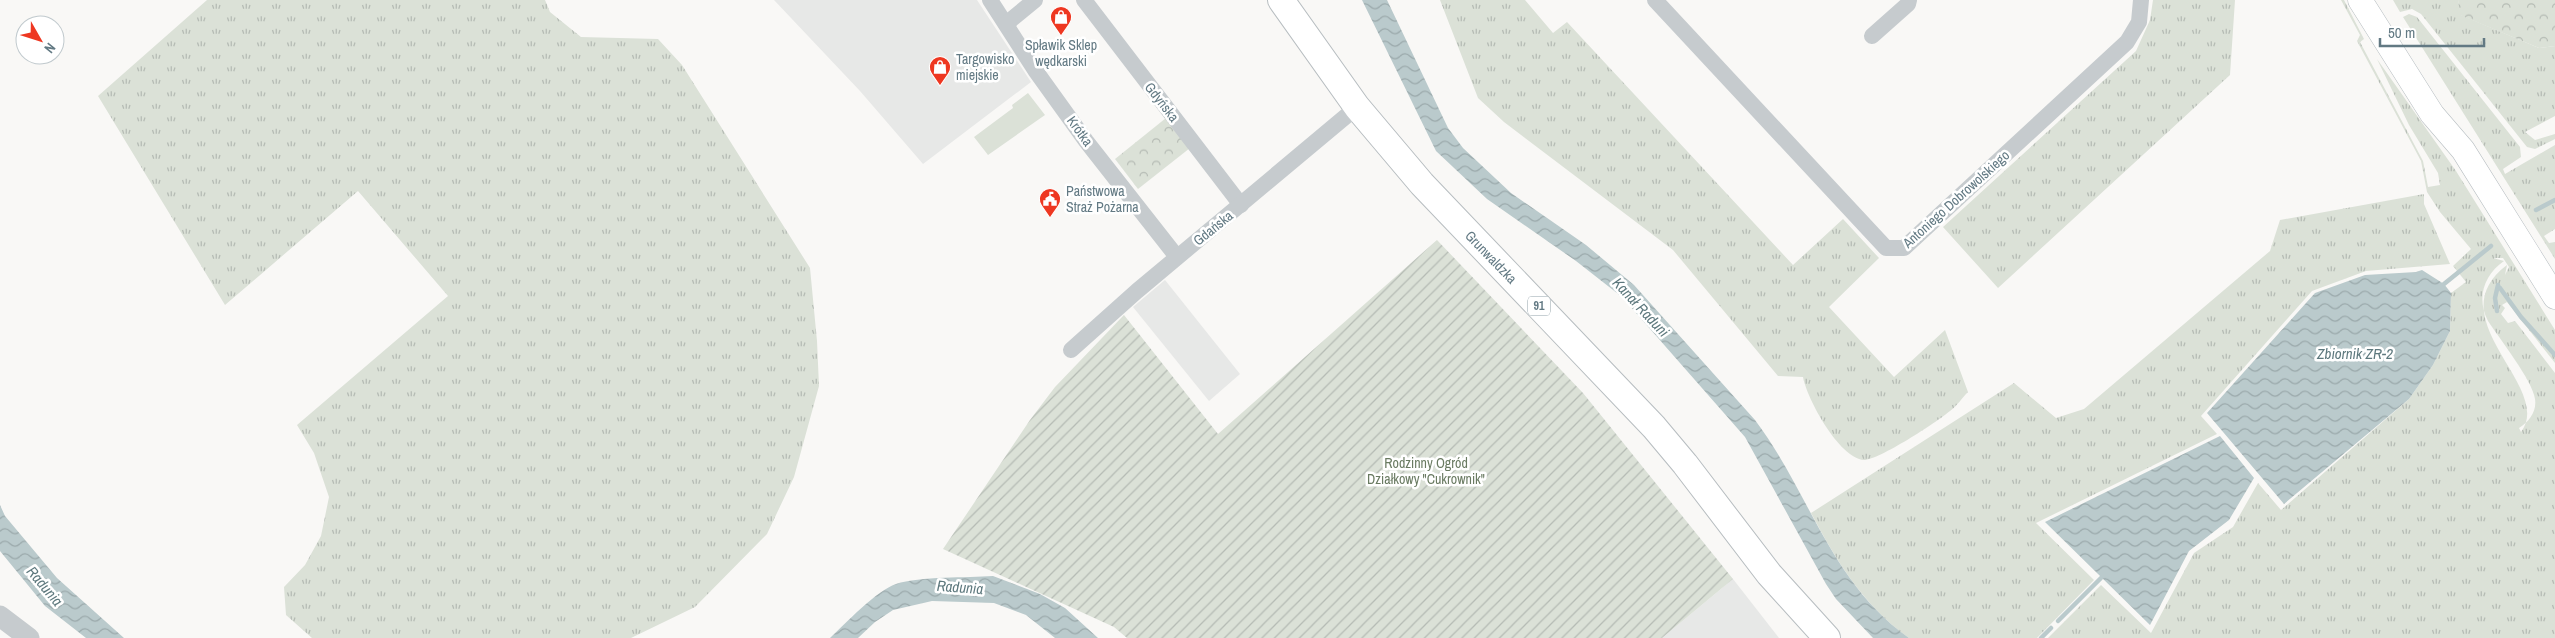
<svg xmlns="http://www.w3.org/2000/svg" width="2555" height="638" viewBox="0 0 2555 638" font-family="'Archivo Narrow',sans-serif">
  <style>
    .built { fill: #e7e8e7 }
    .grass { fill: url(#grass-tufts); fill-rule: evenodd }
    .forest { fill: url(#forest-crowns) }
    .garden { fill: url(#garden-furrows) }
    .pitch { fill: #dbe1d7 }
    .water { fill: url(#water-waves) }
    .lines { fill: none; stroke-linecap: round; stroke-linejoin: round }
    .stream { stroke: #bacacc; stroke-width: 4.5 }
    .secondary-casing { stroke: #b6bdc1; stroke-width: 25 }
    .primary-casing { stroke: #b7bdc0; stroke-width: 28 }
    .minor { stroke: #c6cbce; stroke-width: 16 }
    .tertiary { stroke: #c6cbce; stroke-width: 21 }
    .secondary { stroke: #fff; stroke-width: 24 }
    .primary { stroke: #fff; stroke-width: 26 }
    .labels { text-anchor: middle; dominant-baseline: central; stroke-width: 5; stroke-linejoin: round; paint-order: stroke }
    .shield { fill: #fff; stroke: #91a1a8; stroke-width: 1 }
    .shield-label { font-size: 12px; font-weight: bold; fill: #627983 }
    .poi-label { font-size: 14px; fill: #627983; stroke: #fff; text-anchor: start }
    .street-label { font-size: 14px; fill: #627983; stroke: #fff }
    .park-label { font-size: 14px; fill: #697a61; stroke: #fff }
    .water-label { font-size: 15px; font-style: italic; fill: #5d787d; stroke: #fff }
  </style>
  <defs>
    <pattern id="grass-tufts" width="24" height="20" patternUnits="userSpaceOnUse" patternTransform="scale(1.25)"><rect width="24" height="20" fill="#dbe1d7"/><path d="M3 7l-1-3M5 7V3M7 7l1-3M15 17l-1-3M17 17v-4M19 17l1-3" fill="none" stroke="#b5bbb4"/></pattern>
    <pattern id="forest-crowns" width="20" height="18" patternUnits="userSpaceOnUse" patternTransform="scale(1.25)"><rect width="20" height="18" fill="#dbe1d7"/><path d="M2 6a3 3 0 1 1 6 0M12 15a3 3 0 1 1 6 0" fill="none" stroke="#b5bbb4"/></pattern>
    <pattern id="garden-furrows" width="10" height="10" patternUnits="userSpaceOnUse" patternTransform="scale(1.25)"><rect width="10" height="10" fill="#dbe1d7"/><path d="M-1 1l2-2M0 10L10 0M9 11l2-2" fill="none" stroke="#b5bbb4"/></pattern>
    <pattern id="water-waves" width="16" height="10" patternUnits="userSpaceOnUse" patternTransform="scale(1.25)"><rect width="16" height="10" fill="#bacacc"/><path d="M0 5q4-4 8 0t8 0" fill="none" stroke="#9ba9ab"/></pattern>
  </defs>
  <rect width="100%" height="100%" fill="#f9f8f6"/>
  <g class="built">
    <path d="M 774,0 L 977,0 L 1031,82 L 923,164 L 860,91 Z"/>
    <path d="M 1165,280 L 1240,374 L 1209,401 L 1133,307 Z"/>
    <path d="M 1733,579 L 1779,638 L 1662,638 Z"/>
  </g>
  <g class="grass">
    <path d="M 207,0 L 545,0 L 550,12 L 581,37 L 658,39 L 682,65 L 810,268 L 817,341 L 819,386 L 794,477 L 767,534 L 695,607 L 631,638 L 312,638 L 286,615 L 284,587 L 305,565 L 321,536 L 329,497 L 314,453 L 297,425 L 448,296 L 358,191 L 225,305 L 98,96 Z"/>
    <path d="M 1440,0 L 1525,0 L 1553,33 L 1567,22 L 1793,265 L 1843,219 L 1879,258 L 1829,307 L 1894,377 L 1945,330 L 1968,392 C 1962,398 1957,406 1950,411 C 1937,422 1879,460 1864,460 C 1839,458 1807,399 1803,377 L 1778,376 L 1673,250 L 1504,122 L 1478,98 Z"/>
    <path d="M 2153,0 L 2235,0 L 2230,75 L 1998,288 L 1943,227 L 2136,51 L 2150,20 Z"/>
    <path d="M 2341,0 L 2344,0 L 2364,39 L 2360,42 L 2423,161 L 2428,187 L 2440,185 L 2438,173 L 2409,125 L 2377,59 L 2456,171 L 2555,330 L 2555,363 L 2507,302 L 2502,305 L 2505,308 L 2501,314 L 2508,323 L 2515,321 L 2555,373 L 2555,638 L 2048,638 L 2101,585 L 2151,633 L 2194,553 L 2233,527 L 2258,483 L 2281,510 L 2409,399 L 2433,365 L 2450,331 L 2451,293 L 2466,282 L 2453,266 L 2471,249 L 2440,212 L 2427,192 L 2421,161 L 2357,41 L 2360,35 ZM 2493,258 L 2503,258 L 2509,267 L 2505,275 L 2507,265 C 2435,319 2555,387 2521,432 L 2519,428 C 2529,422 2537,411 2535,399 C 2533,381 2499,338 2488,321 C 2476,298 2484,275 2504,261 Z"/>
    <path d="M 2393,0 L 2458,0 L 2461,15 L 2539,48 L 2555,46 L 2555,116 L 2525,132 L 2535,140 L 2555,134 L 2555,139 L 2535,149 L 2527,147 L 2421,14 L 2412,9 L 2400,12 Z"/>
    <path d="M 2409,14 L 2417,17 L 2520,147 L 2521,157 L 2503,169 L 2505,174 L 2555,145 L 2555,229 L 2544,236 L 2549,243 L 2555,242 L 2555,259 L 2403,17 Z"/>
    <path d="M 2424,194 L 2424,204 L 2450,264 L 2366,271 L 2312,291 L 2201,416 L 2217,434 L 2036,523 L 2094,580 L 2037,638 L 1909,638 C 1863,605 1837,562 1811,513 L 2014,383 L 2056,418 L 2084,409 L 2270,251 L 2280,220 Z"/>
  </g>
  <g class="forest">
    <path d="M 2458,0 L 2555,0 L 2555,46 L 2539,48 L 2460,15 Z"/>
    <path d="M 1166,118 L 1190,148 L 1138,189 L 1115,159 Z"/>
  </g>
  <path class="garden" d="M 1437,240 L 1583,393 L 1733,579 L 1662,638 L 1127,638 L 1114,627 L 943,549 L 1030,420 L 1055,387 L 1124,315 L 1218,434 Z"/>
  <path class="pitch" d="M 1028,93 L 1045,115 L 988,155 L 974,137 L 1013,108 L 1012,105 Z"/>
  <g class="water">
    <path d="M 1362,0 L 1387,0 L 1448,128 L 1463,148 L 1511,193 L 1586,245 L 1634,285 L 1755,420 C 1810,493 1830,582 1909,638 L 1873,638 L 1836,599 L 1826,584 L 1745,437 L 1622,297 L 1576,261 L 1487,199 L 1436,151 Z"/>
    <path d="M 2422,270 L 2444,284 L 2451,293 L 2450,331 L 2433,365 L 2409,399 L 2284,504 L 2207,413 L 2315,293 L 2365,275 L 2416,272 Z"/>
    <path d="M 2220,436 L 2254,478 L 2229,520 L 2189,551 L 2150,625 L 2045,522 Z"/>
    <path d="M 0,505 L 5,516 L 57,578 L 124,638 L 86,638 L 45,606 L 0,551 Z"/>
    <path d="M 993,576 L 1040,594 L 1065,608 L 1098,638 L 1055,638 L 1026,615 L 994,603 L 932,601 L 893,610 L 875,622 L 858,638 L 830,638 C 846,623 876,591 896,584 C 920,576 967,578 993,576 Z"/>
  </g>
  <g class="lines">
    <g class="stream">
      <path d="M 2536,210 L 2555,200"/>
      <path d="M 2444,284 L 2491,246"/>
      <path d="M 2500,288 L 2521,317 L 2555,355"/>
      <path d="M 2497,311 L 2495,298 L 2498,285"/>
      <path d="M 2058,621 L 2101,578"/>
      <path d="M 2041,638 L 2051,628"/>
    </g>
    <g class="secondary-casing">
      <path id="secondary" d="M 2360,0 L 2432,114 L 2463,150 L 2555,297"/>
    </g>
    <g class="primary-casing">
      <path id="primary" d="M 1281,0 L 1357,107 L 1422,184 L 1654,427 L 1685,464 L 1769,574 L 1827,638"/>
    </g>
    <g class="minor">
      <path d="M 990,0 L 1035,70 L 1086,141 L 1177,257"/>
      <path d="M 1084,0 L 1241,205"/>
      <path d="M 1655,0 L 1886,248 L 1904,248 L 2127,42 L 2139,22 L 2141,0"/>
      <path d="M 1006,24 L 1035,0"/>
      <path d="M 1872,36 L 1908,4 L 1909,0"/>
      <path d="M 1071,350 L 1137,291 L 1357,107"/>
    </g>
    <path class="tertiary" d="M 0,616 L 29,638"/>
    <use href="#secondary" class="secondary"/>
    <use href="#primary" class="primary"/>
  </g>
  <defs>
    <g id="shop-pin" transform="scale(1.125)"><path d="M0 17L-7.5 6A9.5 9.5 0 1 1 7.5 6Z" fill="#ee3721" stroke="#fff"/><path d="M-5-2.5h2.3a2.7 3.5 0 0 1 5.4 0H5L5.5 6h-11ZM-1.5-2.5h3a1.5 2.3 0 0 0-3 0Z" fill="#fff"/></g>
    <g id="civic-pin" transform="scale(1.125)"><path d="M0 17L-7.5 6A9.5 9.5 0 1 1 7.5 6Z" fill="#ee3721" stroke="#fff"/><path d="M-.6-6.5H3V-4.5H.6V-3L4-1V1h2V6H-6V1h2V-1L-.6-3ZM-1.2 2.5V6h2.4V2.5Z" fill="#fff"/></g>
  </defs>
  <g fill-rule="evenodd">
    <use href="#shop-pin" x="1061" y="17"/>
    <use href="#shop-pin" x="940" y="67"/>
    <use href="#civic-pin" x="1050" y="199"/>
  </g>
  <g class="labels">
    <rect class="shield" x="1528" y="296.5" width="22" height="19" rx="4"/>
    <g class="shield-label">
      <text x="1539" y="306">91</text>
    </g>
    <g class="poi-label">
      <text x="1061" y="45" text-anchor="middle">Spławik Sklep<tspan x="1061" dy="16">wędkarski</tspan></text>
      <text x="956" y="59">Targowisko<tspan x="956" dy="16">miejskie</tspan></text>
      <text x="1066" y="191">Państwowa<tspan x="1066" dy="16">Straż Pożarna</tspan></text>
    </g>
    <g class="street-label">
      <text transform="translate(1162 102) rotate(52)">Gdyńska</text>
      <text transform="translate(1080 131) rotate(54)">Krótka</text>
      <text transform="translate(1956 199) rotate(-42)">Antoniego Dobrowolskiego</text>
      <text transform="translate(1213 228) rotate(-39)">Gdańska</text>
      <text transform="translate(1491 257) rotate(46)">Grunwaldzka</text>
    </g>
    <g class="park-label">
      <text x="1426" y="463">Rodzinny Ogród<tspan x="1426" dy="16">Działkowy "Cukrownik"</tspan></text>
    </g>
    <g class="water-label">
      <text transform="translate(1641 307) rotate(47)">Kanał Raduni</text>
      <text x="2355" y="353">Zbiornik ZR-2</text>
      <text transform="translate(45 586) rotate(50)">Radunia</text>
      <text transform="translate(960 587) rotate(4)">Radunia</text>
    </g>
  </g>
  <g transform="translate(40 40) rotate(129)"><circle r="24" fill="#ffffff" stroke="#c0c9cd"/>
  <path d="M0-4L9 19L0 12L-9 19Z" fill="#ee3721"/>
  <text y="-8" font-size="14" font-weight="bold" text-anchor="middle" fill="#627983">N</text>
  </g>
  <path d="M2380 38v8h104v-8" fill="none" stroke="#627983" stroke-width="2.5"/>
  <text x="2388" y="38" font-size="15" fill="#627983" stroke="#ffffff" stroke-width="4" paint-order="stroke">50 m</text>
</svg>
